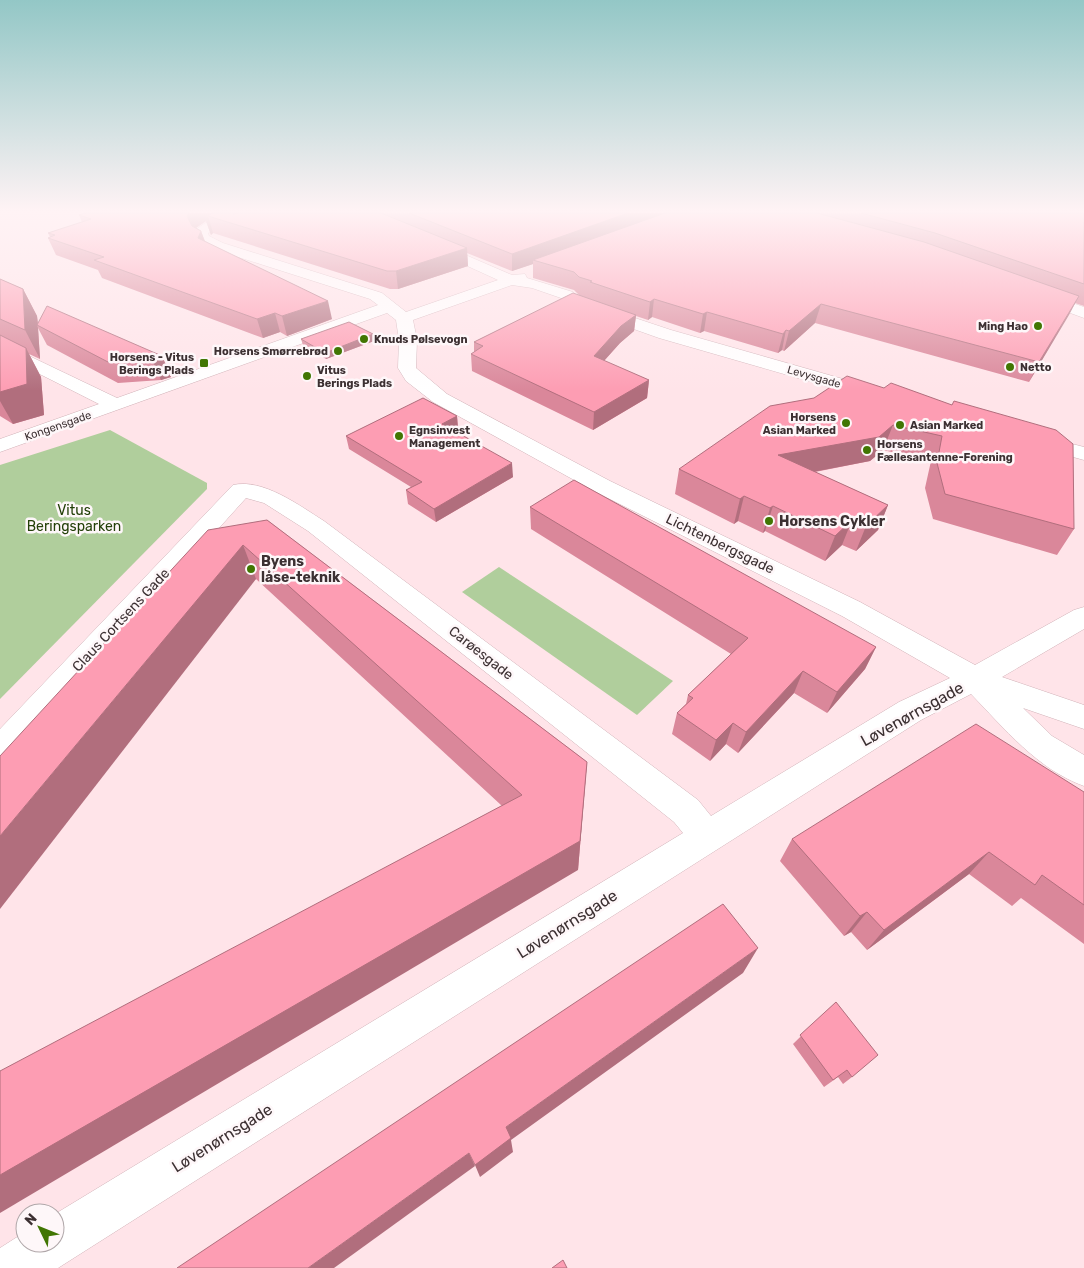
<svg xmlns="http://www.w3.org/2000/svg" width="1084" height="1268" viewBox="0 0 1084 1268" font-family="Rubik,sans-serif">
  <style>
    .green { fill: #b0ce9c }
    .lines { fill: none; stroke-linecap: round; stroke-linejoin: round }
    .minor-casing { stroke: #d1b2b8; stroke-width: 1 }
    .minor { fill: #fff; fill-rule: evenodd }
    .wall { fill: #da879a }
    .shaded-wall { fill: #b16e7d }
    .building { fill: #fd9db3; stroke: #b16e7d }
    .poi-dot { fill: #417603; stroke: #fef7f9; stroke-width: 2 }
    .labels { text-anchor: middle; dominant-baseline: central; stroke-width: 5; stroke-linejoin: round; paint-order: stroke }
    .far-poi-label { font-size: 11px; font-weight: bold; fill: #3c3032; stroke: #fef7f9; text-anchor: start }
    .far-street-label { font-size: 11px; fill: #3c3032; stroke: #fef7f9 }
    .park-label { font-size: 14px; fill: #244109; stroke: #fef7f9 }
    .poi-label { font-size: 14px; font-weight: bold; fill: #3c3032; stroke: #fef7f9; text-anchor: start }
    .street-label { font-size: 14px; fill: #3c3032; stroke: #fef7f9 }
    .near-street-label { font-size: 16px; fill: #3c3032; stroke: #fef7f9 }
  </style>
  <rect width="100%" height="100%" fill="#ffe4e9"/>
  <g class="green">
    <path d="M 110,430 L 207,483 L 207,489 L 0,699 L 0,465 Z"/>
    <path d="M 499,567 L 673,681 L 637,715 L 462,592 Z"/>
  </g>
  <g class="lines">
    <g class="minor-casing">
      <g id="minor">
        <path d="M 233,213 L 252,213 L 250,216 L 222,225 L 208,233 L 209,236 L 223,243 L 382,293 L 406,312 L 498,280 L 428,248 L 426,245 L 428,242 L 433,241 L 512,275 L 525,274 L 527,278 L 573,292 L 581,300 L 671,330 L 878,389 L 881,393 L 878,397 L 864,397 L 659,338 L 569,306 L 561,298 L 532,288 L 512,285 L 413,320 L 417,340 L 416,368 L 447,394 L 610,481 L 860,602 L 975,665 L 1074,610 L 1084,607 L 1084,629 L 1002,677 L 1084,705 L 1084,729 L 1023,708 L 1052,736 L 1084,755 L 1084,786 C 1037,769 1004,728 971,694 L 921,720 L 58,1268 L 0,1268 L 0,1248 L 25,1232 L 25,1243 L 55,1243 L 55,1214 L 683,833 L 674,822 L 308,531 L 264,503 L 246,498 L 11,759 L 0,763 L 0,729 L 233,485 C 263,478 300,506 324,521 L 698,800 L 711,816 L 899,702 L 950,678 L 842,616 L 594,491 L 433,402 L 406,381 L 398,368 L 399,340 L 396,320 L 387,313 L 0,452 L 0,439 L 99,404 L 0,354 L 0,342 L 117,398 L 378,305 L 370,299 L 213,249 L 198,241 L 194,232 C 204,221 219,217 233,213 Z"/>
        <path d="M 1038,291 L 1084,307 L 1084,318 L 1032,299 L 1030,296 L 1032,293 Z"/>
        <path d="M 1037,435 L 1084,447 L 1084,460 L 1030,445 L 1027,441 L 1030,437 Z"/>
      </g>
    </g>
    <use href="#minor" class="minor"/>
  </g>
  <g class="wall">
    <path d="M 86,213 L 1084,213 L 1084,306 L 1075,303 L 1029,382 L 815,323 L 784,351 L 782,350 L 778,353 L 704,331 L 700,333 L 652,317 L 648,320 L 636,316 L 634,331 L 620,343 L 604,361 L 649,380 L 647,398 L 593,430 L 472,371 L 471,354 L 474,352 L 474,342 L 579,295 L 574,290 L 533,278 L 533,264 L 512,271 L 467,253 L 468,266 L 398,289 L 390,289 L 213,233 L 211,235 L 206,221 L 196,228 L 201,231 L 205,241 L 332,319 L 287,336 L 280,332 L 263,338 L 102,278 L 98,270 L 56,255 L 48,238 L 50,237 L 48,233 L 82,222 L 79,215 Z"/>
    <path d="M 0,279 L 23,289 L 37,316 L 38,323 L 162,356 L 171,377 L 161,380 L 118,383 L 47,345 L 38,328 L 40,359 L 29,354 L 41,377 L 44,415 L 13,424 L 0,416 Z"/>
    <path d="M 373,334 L 374,341 L 326,359 L 303,345 L 301,339 Z"/>
    <path d="M 884,388 L 1074,529 L 1057,555 L 933,519 L 925,488 L 931,461 L 883,450 L 870,461 L 815,472 L 888,505 L 878,530 L 856,551 L 842,545 L 825,561 L 765,531 L 763,533 L 738,521 L 734,524 L 675,494 L 679,469 Z"/>
    <path d="M 457,416 L 458,429 L 455,431 L 513,477 L 436,522 L 408,504 L 406,490 L 411,487 L 349,449 L 346,436 Z"/>
    <path d="M 530,507 L 876,647 L 865,669 L 827,713 L 794,693 L 738,753 L 726,744 L 710,761 L 672,734 L 677,713 L 686,704 L 688,695 L 731,654 L 531,529 Z"/>
    <path d="M 267,520 L 587,762 L 578,870 L 501,805 L 256,579 L 0,756 Z"/>
    <path d="M 1084,792 L 1084,944 L 1021,898 L 1012,906 L 969,874 L 867,950 L 851,932 L 844,936 L 780,861 L 792,839 Z"/>
    <path d="M 836,1002 L 852,1077 L 843,1084 L 838,1077 L 824,1087 L 793,1044 Z"/>
  </g>
  <g class="shaded-wall">
    <path d="M 189,213 L 227,213 L 208,216 L 213,233 L 211,235 L 206,221 L 197,227 L 192,233 L 187,216 Z"/>
    <path d="M 628,213 L 672,213 L 533,260 L 533,264 L 512,271 L 512,254 Z"/>
    <path d="M 201,231 L 207,248 L 198,238 Z"/>
    <path d="M 467,248 L 468,266 L 398,289 L 396,271 Z"/>
    <path d="M 23,289 L 37,316 L 38,326 L 37,325 L 38,328 L 40,359 L 25,330 Z"/>
    <path d="M 1079,296 L 1069,315 L 1029,382 L 1039,362 Z"/>
    <path d="M 654,299 L 652,317 L 648,320 L 650,302 Z"/>
    <path d="M 328,301 L 332,319 L 287,336 L 282,316 Z"/>
    <path d="M 821,304 L 815,323 L 784,351 L 789,331 Z"/>
    <path d="M 707,312 L 704,331 L 700,333 L 703,314 Z"/>
    <path d="M 275,313 L 280,332 L 263,338 L 257,319 Z"/>
    <path d="M 636,315 L 634,331 L 620,343 L 593,373 L 594,356 L 621,326 Z"/>
    <path d="M 786,330 L 782,350 L 778,353 L 783,334 Z"/>
    <path d="M 373,334 L 374,341 L 326,359 L 325,353 Z"/>
    <path d="M 26,348 L 41,377 L 44,415 L 13,424 L 0,401 L 0,392 Z"/>
    <path d="M 162,356 L 171,377 L 161,380 L 152,360 Z"/>
    <path d="M 649,380 L 647,398 L 593,430 L 594,412 Z"/>
    <path d="M 457,416 L 458,429 L 444,437 L 442,424 Z"/>
    <path d="M 893,425 L 883,450 L 870,461 L 771,480 L 778,455 Z"/>
    <path d="M 512,463 L 513,477 L 436,522 L 434,509 Z"/>
    <path d="M 744,496 L 738,521 L 734,524 L 740,499 Z"/>
    <path d="M 888,505 L 878,530 L 856,551 L 866,526 Z"/>
    <path d="M 773,506 L 765,531 L 763,533 L 770,508 Z"/>
    <path d="M 852,520 L 842,545 L 825,561 L 835,536 Z"/>
    <path d="M 243,545 L 256,579 L 0,909 L 0,836 Z"/>
    <path d="M 876,647 L 865,669 L 827,713 L 837,692 Z"/>
    <path d="M 803,671 L 794,693 L 738,753 L 746,732 Z"/>
    <path d="M 733,723 L 726,744 L 710,761 L 716,740 Z"/>
    <path d="M 587,762 L 578,870 L 0,1213 L 0,1175 Z"/>
    <path d="M 989,852 L 969,874 L 867,950 L 884,930 Z"/>
    <path d="M 867,912 L 851,932 L 844,936 L 860,916 Z"/>
    <path d="M 758,948 L 743,973 L 511,1140 L 513,1152 L 480,1177 L 475,1165 L 506,1127 Z"/>
    <path d="M 469,1153 L 475,1166 L 334,1268 L 308,1268 Z"/>
  </g>
  <g class="building">
    <path d="M 86,213 L 189,213 L 187,216 L 192,226 L 201,231 L 198,238 L 328,301 L 282,316 L 275,313 L 257,319 L 94,260 L 104,257 L 48,238 L 55,235 L 48,233 L 91,219 L 79,215 Z"/>
    <path d="M 213,213 L 235,213 L 233,214 L 238,213 L 381,213 L 467,248 L 396,271 L 387,271 L 208,216 L 205,218 L 205,217 Z"/>
    <path d="M 409,213 L 628,213 L 512,254 Z"/>
    <path d="M 665,213 L 817,213 L 924,242 L 1079,296 L 1039,362 L 821,304 L 789,331 L 786,330 L 783,334 L 707,312 L 703,314 L 654,299 L 650,302 L 590,282 L 592,281 L 579,277 L 574,272 L 533,260 Z"/>
    <path d="M 861,213 L 1084,213 L 1084,284 L 935,233 Z"/>
    <path d="M 0,279 L 23,289 L 25,330 L 0,319 Z"/>
    <path d="M 573,293 L 636,315 L 621,326 L 594,356 L 649,380 L 594,412 L 471,354 L 483,346 L 474,342 Z"/>
    <path d="M 47,306 L 162,356 L 152,360 L 108,362 L 37,325 Z"/>
    <path d="M 349,322 L 373,334 L 325,353 L 301,339 Z"/>
    <path d="M 0,335 L 26,348 L 27,384 L 0,392 Z"/>
    <path d="M 847,376 L 884,388 L 891,383 L 952,405 L 954,401 L 1056,430 L 1073,444 L 1074,529 L 945,494 L 937,463 L 942,436 L 893,425 L 879,437 L 778,455 L 888,505 L 866,526 L 852,520 L 835,536 L 773,506 L 770,508 L 744,496 L 740,499 L 679,469 L 770,406 L 814,398 Z"/>
    <path d="M 423,398 L 457,416 L 442,424 L 512,463 L 434,509 L 406,490 L 422,482 L 346,436 Z"/>
    <path d="M 574,480 L 876,647 L 837,692 L 803,671 L 746,732 L 733,723 L 716,740 L 677,713 L 693,698 L 688,695 L 748,638 L 530,507 Z"/>
    <path d="M 267,520 L 587,762 L 580,841 L 0,1175 L 0,1071 L 522,795 L 243,545 L 0,836 L 0,756 L 208,530 Z"/>
    <path d="M 976,724 L 1084,792 L 1084,905 L 1042,875 L 1035,885 L 989,852 L 884,930 L 867,912 L 860,916 L 792,839 Z"/>
    <path d="M 723,904 L 758,948 L 506,1127 L 511,1138 L 475,1165 L 469,1153 L 308,1268 L 177,1268 Z"/>
    <path d="M 836,1002 L 878,1055 L 852,1077 L 847,1070 L 833,1080 L 800,1035 Z"/>
    <path d="M 563,1260 L 567,1268 L 552,1268 Z"/>
  </g>
  <linearGradient id="sky" x2="0" y2="1"><stop stop-color="#93c7c6"/><stop offset="0.54" stop-color="#fff3f5"/><stop offset="1" stop-color="#fff3f5" stop-opacity="0"/></linearGradient>
  <rect width="1084" height="391" fill="url(#sky)"/>
  <g class="poi-dot">
    <circle cx="1038" cy="326" r="5"/>
    <circle cx="364" cy="339" r="5"/>
    <circle cx="338" cy="351" r="5"/>
    <rect x="199" y="358" width="10" height="10" rx="2.5"/>
    <circle cx="1010" cy="367" r="5"/>
    <circle cx="307" cy="376" r="5"/>
    <circle cx="846" cy="423" r="5"/>
    <circle cx="900" cy="425" r="5"/>
    <circle cx="399" cy="436" r="5"/>
    <circle cx="867" cy="450" r="5"/>
    <circle cx="769" cy="521" r="5"/>
    <circle cx="251" cy="569" r="5"/>
  </g>
  <g class="labels">
    <g class="far-poi-label">
      <text x="1028" y="326" text-anchor="end">Ming Hao</text>
      <text x="374" y="339">Knuds Pølsevogn</text>
      <text x="328" y="351" text-anchor="end">Horsens Smørrebrød</text>
      <text x="194" y="357" text-anchor="end">Horsens - Vitus<tspan x="194" dy="13">Berings Plads</tspan></text>
      <text x="1020" y="367">Netto</text>
      <text x="317" y="370">Vitus<tspan x="317" dy="13">Berings Plads</tspan></text>
      <text x="836" y="417" text-anchor="end">Horsens<tspan x="836" dy="13">Asian Marked</tspan></text>
      <text x="910" y="425">Asian Marked</text>
      <text x="409" y="430">Egnsinvest<tspan x="409" dy="13">Management</tspan></text>
      <text x="877" y="444">Horsens<tspan x="877" dy="13">Fællesantenne-Forening</tspan></text>
    </g>
    <g class="far-street-label">
      <text transform="translate(814 377) rotate(16)">Levysgade</text>
      <text transform="translate(58 426) rotate(-19)">Kongensgade</text>
    </g>
    <g class="park-label">
      <text x="74" y="510">Vitus<tspan x="74" dy="16">Beringsparken</tspan></text>
    </g>
    <g class="poi-label">
      <text x="779" y="521">Horsens Cykler</text>
      <text x="261" y="561">Byens<tspan x="261" dy="16">låse-teknik</tspan></text>
    </g>
    <g class="street-label">
      <text transform="translate(720 544) rotate(26)">Lichtenbergsgade</text>
      <text transform="translate(121 620) rotate(-47)">Claus Cortsens Gade</text>
      <text transform="translate(481 653) rotate(38)">Carøesgade</text>
    </g>
    <g class="near-street-label">
      <text transform="translate(912 714) rotate(-29)">Løvenørnsgade</text>
      <text transform="translate(567 924) rotate(-32)">Løvenørnsgade</text>
      <text transform="translate(222 1138) rotate(-32)">Løvenørnsgade</text>
    </g>
  </g>
  <g transform="translate(40 1228) rotate(313)"><circle r="24" fill="#fef7f9" stroke="#b0a7a9"/>
  <path d="M0-4L9 19L0 12L-9 19Z" fill="#417603"/>
  <text y="-8" font-size="14" font-weight="bold" text-anchor="middle" fill="#3c3032">N</text>
  </g>
</svg>
